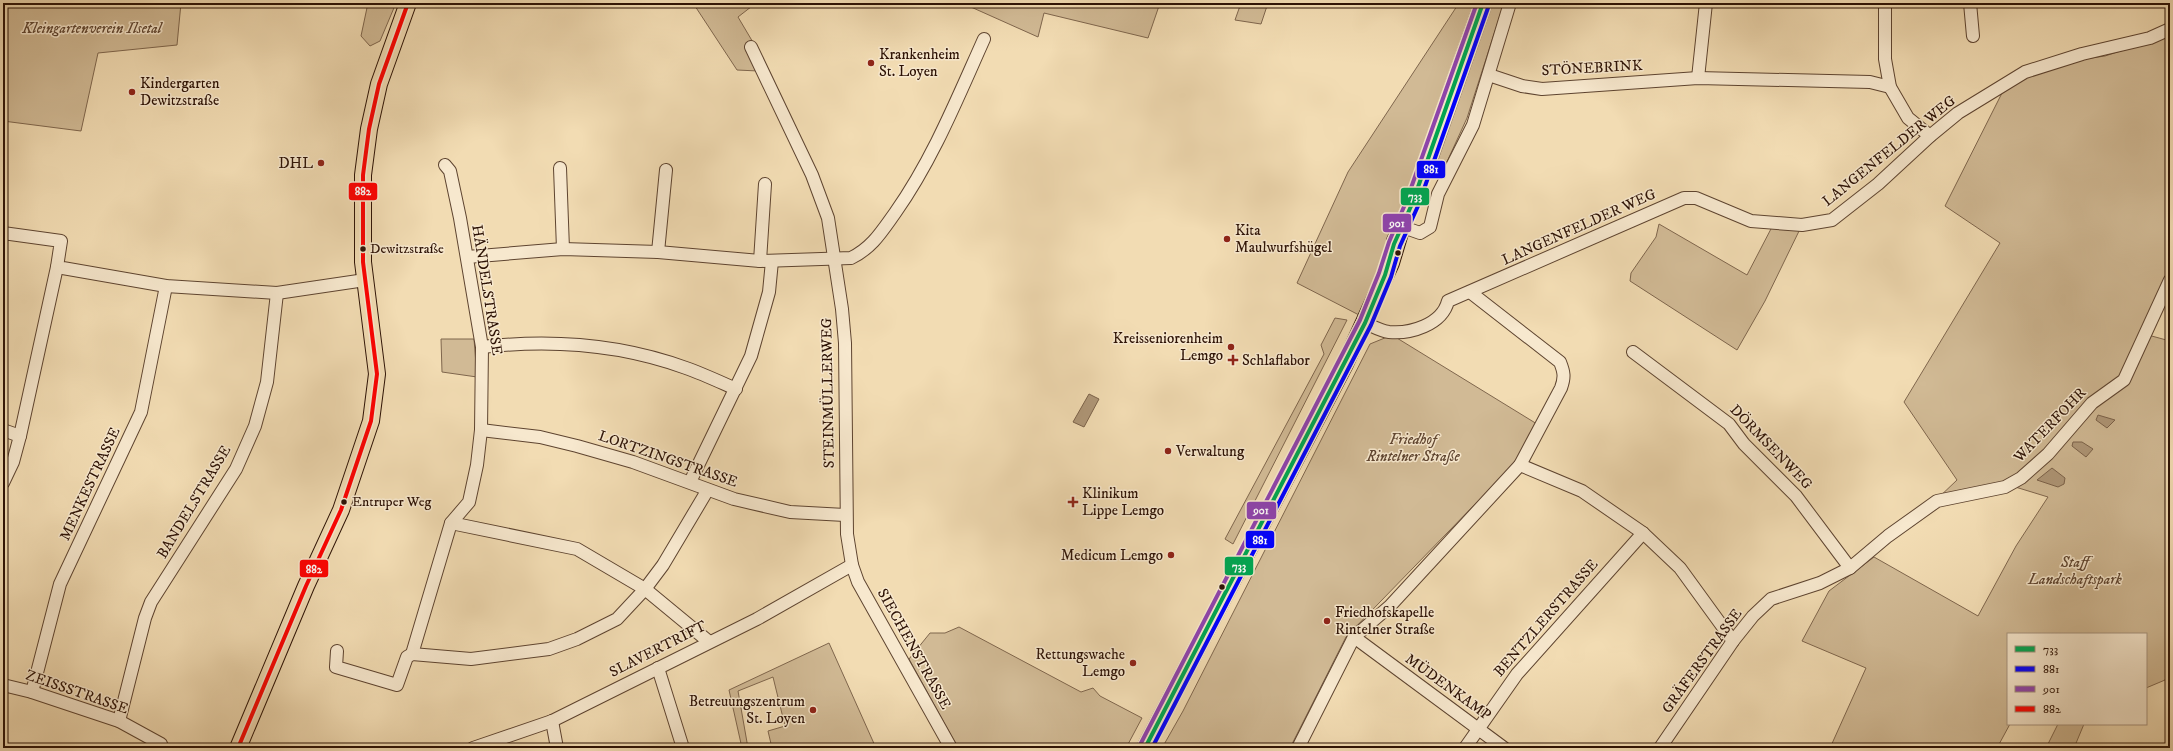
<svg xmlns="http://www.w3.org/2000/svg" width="2173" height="751" viewBox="0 0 2173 751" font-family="'IM FELL DW Pica',serif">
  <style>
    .green { fill: #d1ba95; stroke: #7f664d }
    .water { fill: #af9778; stroke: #7b624a }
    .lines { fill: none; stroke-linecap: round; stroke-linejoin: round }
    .minor-casing { stroke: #5e4430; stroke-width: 14 }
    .major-casing { stroke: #2d1205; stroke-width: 18 }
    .minor { stroke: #f7e8ce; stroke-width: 12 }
    .major { stroke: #f2dcb3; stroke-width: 16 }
    .bus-1-casing { stroke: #f7e8ce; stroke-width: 7 }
    .bus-2-casing { stroke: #f7e8ce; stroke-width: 7 }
    .bus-3-casing { stroke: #f7e8ce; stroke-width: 7 }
    .bus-4-casing { stroke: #f7e8ce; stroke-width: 7 }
    .bus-1 { stroke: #00a651; stroke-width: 4 }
    .bus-2 { stroke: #00f; stroke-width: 4 }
    .bus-3 { stroke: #8e44ad; stroke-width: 4 }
    .bus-4 { stroke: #f00; stroke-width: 4 }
    .poi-dot { fill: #8f2418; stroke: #f7e8ce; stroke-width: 1.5 }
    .bus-dot { fill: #2d1205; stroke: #f7e8ce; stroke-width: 1.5 }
    .labels { text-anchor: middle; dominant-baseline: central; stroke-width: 3; stroke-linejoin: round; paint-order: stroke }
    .bus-label { font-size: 14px; fill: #2d1205; stroke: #f7e8ce; text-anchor: start }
    .park-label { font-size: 15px; font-style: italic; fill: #5e4430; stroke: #f7e8ce }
    .poi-label { font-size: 15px; fill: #2d1205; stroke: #f7e8ce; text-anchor: start }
    .street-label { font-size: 15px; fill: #2d1205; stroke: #f7e8ce }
    .line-badge { stroke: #f7e8ce; stroke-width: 1.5 }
    .badge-label { font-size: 11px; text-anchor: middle; font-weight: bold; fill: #fff }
  </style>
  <rect width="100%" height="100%" fill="#f2dcb3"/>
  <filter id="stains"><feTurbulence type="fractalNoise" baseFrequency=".005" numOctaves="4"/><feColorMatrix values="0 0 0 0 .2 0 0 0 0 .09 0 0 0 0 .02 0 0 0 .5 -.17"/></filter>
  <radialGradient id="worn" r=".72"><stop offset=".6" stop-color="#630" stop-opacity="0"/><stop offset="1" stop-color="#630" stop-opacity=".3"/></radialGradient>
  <g class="green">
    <path d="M 3,3 L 181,3 L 177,45 L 98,53 L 81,131 L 3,121 Z"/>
    <path d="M 368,3 L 396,3 L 380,41 L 370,46 L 361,36 Z"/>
    <path d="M 693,3 L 756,3 L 738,17 L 754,44 L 746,51 L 758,71 L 737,70 Z"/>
    <path d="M 962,3 L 1160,3 L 1148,38 L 1044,13 L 1038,37 Z"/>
    <path d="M 1241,3 L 1268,3 L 1261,24 L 1235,20 Z"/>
    <path d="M 1459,3 L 1476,3 L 1380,267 L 1359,315 L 1297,283 L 1348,172 Z"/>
    <path d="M 1493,3 L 1504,3 L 1467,118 L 1440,177 L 1433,174 Z"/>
    <path d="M 2170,35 L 2170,275 L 2120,382 L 2019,477 L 1936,500 L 1957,480 L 1904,402 L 2000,243 L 1945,206 L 2002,93 L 2028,77 L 2070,61 L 2105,56 Z"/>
    <path d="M 1659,224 L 1747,275 L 1773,225 L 1801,227 L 1765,301 L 1737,350 L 1630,281 L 1631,273 L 1656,237 Z"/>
    <path d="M 1335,318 L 1347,320 L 1233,544 L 1225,539 L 1324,354 L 1321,345 Z"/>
    <path d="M 1392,335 L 1537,424 L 1516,462 L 1346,637 L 1290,748 L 1162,748 L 1183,711 L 1370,344 Z"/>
    <path d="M 2148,335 L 2170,341 L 2170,668 L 2165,680 L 2146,688 L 2146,634 L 2008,634 L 2008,724 L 2010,724 L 1997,748 L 1830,748 L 1866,668 L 1802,641 L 1829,591 L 1874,557 L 1978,616 L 2016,546 L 2048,497 L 2012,486 L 2106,396 Z"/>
    <path d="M 441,339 L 474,339 L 477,377 L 442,372 Z"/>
    <path d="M 959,627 L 1081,692 L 1093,688 L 1100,696 L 1142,718 L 1126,748 L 958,748 L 909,659 L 930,633 L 945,633 Z"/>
    <path d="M 829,643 L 876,748 L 772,748 L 768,731 L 785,726 L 773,677 L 738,691 L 748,748 L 742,748 L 729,690 Z"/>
    <path d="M 2058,724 L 2084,724 L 2074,748 L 2046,748 Z"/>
  </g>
  <g class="water">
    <path d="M 1089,394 L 1099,399 L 1084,427 L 1073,422 Z"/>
    <path d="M 2098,415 L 2115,420 L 2107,428 L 2096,420 Z"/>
    <path d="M 2073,442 L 2082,442 L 2093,449 L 2086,457 L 2072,446 Z"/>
    <path d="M 2052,468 L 2065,478 L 2064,484 L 2058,487 L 2037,480 Z"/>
  </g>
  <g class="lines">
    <g class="minor-casing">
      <g id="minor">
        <path d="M 1885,3 L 1885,59 L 1890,87 L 1908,118 L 1930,136"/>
        <path d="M 1970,3 L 1973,36"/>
        <path d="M 751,47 L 812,175 L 828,218 L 842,309 L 845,343 L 847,534 L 852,565 L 858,582 L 951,748"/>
        <path d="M 1489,75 L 1522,86 L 1542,89 L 1698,78 L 1870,82 L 1890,87"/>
        <path d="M 1698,78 L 1706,3"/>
        <path d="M 560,168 L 563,249"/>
        <path d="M 1403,227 L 1420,233 L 1430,227 L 1438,194 L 1473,125 L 1510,3"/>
        <path d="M 3,233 L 61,241 L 57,267 L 166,286 L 277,293 L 365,280"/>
        <path d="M 658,252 L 666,170"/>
        <path d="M 467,257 L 563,249 L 658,252 L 760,261 L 851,258 C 872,248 882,231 895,213 C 933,159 957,99 984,39"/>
        <path d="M 760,261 L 765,184"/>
        <path d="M 1365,323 C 1372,326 1381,331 1389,332 C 1410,334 1442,325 1448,301 L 1684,198 L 1696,198 L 1751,221 L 1802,225 L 1832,220 L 1878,184 L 1930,136 L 1958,113 L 2025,72 L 2082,54 L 2150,38 L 2170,29"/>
        <path d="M 482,347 C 552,339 620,344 686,368 C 703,374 720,382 736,389"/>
        <path d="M 1633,352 L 1729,424 L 1744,444 L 1796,496 L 1850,568"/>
        <path d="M 3,430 L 20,436"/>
        <path d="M 481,430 L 540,437 L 577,446 L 633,462 L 734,499 L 790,512 L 845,515"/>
        <path d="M 1520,465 L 1582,491 L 1643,533 L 1680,568 L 1733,641"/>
        <path d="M 690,482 L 751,356 L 769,292 L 772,261"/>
        <path d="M 3,483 L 13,462 L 20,436 L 57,267"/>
        <path d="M 451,523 L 577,549 L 645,589 L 708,641"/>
        <path d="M 1354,637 L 1504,748"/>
        <path d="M 337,651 L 336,667 L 397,685 L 407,657 L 412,654 L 451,523 L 469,502 L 477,465 L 481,430 L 482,347 L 460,218 L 450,171 L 445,165"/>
        <path d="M 412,654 L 471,659 L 549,649 L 577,639 L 617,619 L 645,589 L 663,565 L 707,491"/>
        <path d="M 658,668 L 683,748"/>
        <path d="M 3,685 L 32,692 L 119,721 L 161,744"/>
        <path d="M 32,692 L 60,584 L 141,412 L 166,286"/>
        <path d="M 119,721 L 145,618 L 151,602 L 236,469 L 255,426 L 267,382 L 277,293"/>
        <path d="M 552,721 L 557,748"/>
        <path d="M 473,748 L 552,721 L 757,619 L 852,565"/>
        <path d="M 1298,748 L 1354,637 L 1390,606 L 1520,465 L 1561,388 C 1565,377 1564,372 1560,362 L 1470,292"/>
        <path d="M 1465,748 L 1517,674 L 1643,533"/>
        <path d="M 1660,748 L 1733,641 L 1753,616 L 1771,599 L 1820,583 L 1850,568 L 1888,536 L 1937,501 L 2005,487 L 2021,478 L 2048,454 L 2092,403 L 2124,380 L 2170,280"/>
      </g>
    </g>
    <g class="major-casing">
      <g id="major">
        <path d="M 1395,241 L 1412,204 L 1483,3"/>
        <path d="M 238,748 L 306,586 L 341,510 L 371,421 L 377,374 L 363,262 L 363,175 L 369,129 L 379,84 L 408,3"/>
        <path d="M 1145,748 L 1345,364 L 1391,263 L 1400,233"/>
      </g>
    </g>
    <use href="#minor" class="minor"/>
    <use href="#major" class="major"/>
    <g class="bus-1-casing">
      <path id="bus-1" d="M 1145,748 L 1365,323 L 1385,275 L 1394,244 L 1412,204 L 1483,3"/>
    </g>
    <g class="bus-2-casing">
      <path id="bus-2" d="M 1152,748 L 1371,325 L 1391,277 L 1400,246 L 1418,206 L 1489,5"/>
    </g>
    <g class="bus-3-casing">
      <path id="bus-3" d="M 1140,745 L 1360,320 L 1379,273 L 1389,242 L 1406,202 L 1477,3"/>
    </g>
    <g class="bus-4-casing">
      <path id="bus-4" d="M 238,748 L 306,586 L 341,510 L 371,421 L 377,374 L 363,262 L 363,175 L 369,129 L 379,84 L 408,3"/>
    </g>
    <use href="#bus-1" class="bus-1"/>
    <use href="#bus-2" class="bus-2"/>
    <use href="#bus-3" class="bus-3"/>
    <use href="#bus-4" class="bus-4"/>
  </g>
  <g class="poi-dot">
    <circle cx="871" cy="63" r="4"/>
    <circle cx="132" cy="92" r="4"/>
    <circle cx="321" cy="163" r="4"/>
    <circle cx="1227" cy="239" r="4"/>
    <circle cx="1231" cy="347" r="4"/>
    <path d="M1231 354h4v4h4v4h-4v4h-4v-4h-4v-4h4z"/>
    <circle cx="1168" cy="451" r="4"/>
    <path d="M1071 496h4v4h4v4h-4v4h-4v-4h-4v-4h4z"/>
    <circle cx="1171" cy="555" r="4"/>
    <circle cx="1327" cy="621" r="4"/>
    <circle cx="1133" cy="663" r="4"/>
    <circle cx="813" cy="710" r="4"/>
  </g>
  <g class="bus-dot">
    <circle cx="363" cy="249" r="3.5"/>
    <circle cx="1398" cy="253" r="3.5"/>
    <circle cx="344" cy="502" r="3.5"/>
    <circle cx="1222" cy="587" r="3.5"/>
  </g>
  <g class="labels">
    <g class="bus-label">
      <text x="370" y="249">Dewitzstraße</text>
      <text x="352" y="502">Entruper Weg</text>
    </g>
    <g class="park-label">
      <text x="92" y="28">Kleingartenverein Ilsetal</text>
      <text x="1413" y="439">Friedhof<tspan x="1413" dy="17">Rintelner Straße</tspan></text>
      <text x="2075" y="562">Staff<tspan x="2075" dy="17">Landschaftspark</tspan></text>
    </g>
    <g class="poi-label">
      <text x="879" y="54">Krankenheim<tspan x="879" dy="17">St. Loyen</tspan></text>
      <text x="140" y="83">Kindergarten<tspan x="140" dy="17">Dewitzstraße</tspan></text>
      <text x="313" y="163" text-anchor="end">DHL</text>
      <text x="1235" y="230">Kita<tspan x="1235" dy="17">Maulwurfshügel</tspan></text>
      <text x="1223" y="338" text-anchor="end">Kreisseniorenheim<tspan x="1223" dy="17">Lemgo</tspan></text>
      <text x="1242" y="360">Schlaflabor</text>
      <text x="1176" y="451">Verwaltung</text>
      <text x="1082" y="493">Klinikum<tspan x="1082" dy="17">Lippe Lemgo</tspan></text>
      <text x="1163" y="555" text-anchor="end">Medicum Lemgo</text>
      <text x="1335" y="612">Friedhofskapelle<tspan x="1335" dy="17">Rintelner Straße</tspan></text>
      <text x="1125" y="654" text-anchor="end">Rettungswache<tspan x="1125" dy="17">Lemgo</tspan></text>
      <text x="805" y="701" text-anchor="end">Betreuungszentrum<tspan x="805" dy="17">St. Loyen</tspan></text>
    </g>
    <g class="street-label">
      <text transform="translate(1592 68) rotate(-3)">STÖNEBRINK</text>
      <text transform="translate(1889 151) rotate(-39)">LANGENFELDER WEG</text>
      <text transform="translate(1579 227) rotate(-24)">LANGENFELDER WEG</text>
      <text transform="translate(487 290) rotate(81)">HÄNDELSTRASSE</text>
      <text transform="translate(828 393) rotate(-91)">STEINMÜLLERWEG</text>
      <text transform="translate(2050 425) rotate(-46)">WATERFOHR</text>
      <text transform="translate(1771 447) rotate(46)">DÖRMSENWEG</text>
      <text transform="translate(668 459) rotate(19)">LORTZINGSTRASSE</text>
      <text transform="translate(90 484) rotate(-65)">MENKESTRASSE</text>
      <text transform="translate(194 502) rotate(-59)">BANDELSTRASSE</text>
      <text transform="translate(1546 618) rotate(-49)">BENTZLERSTRASSE</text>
      <text transform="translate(658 649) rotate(-27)">SLAVERTRIFT</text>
      <text transform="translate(914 649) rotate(61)">SIECHENSTRASSE</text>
      <text transform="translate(1702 661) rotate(-54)">GRÄFERSTRASSE</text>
      <text transform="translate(1448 687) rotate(36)">MÜDENKAMP</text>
      <text transform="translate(77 692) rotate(19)">ZEISSSTRASSE</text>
    </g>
  </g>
  <g class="line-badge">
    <rect x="1416" y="160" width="30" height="19" rx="4" fill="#00f"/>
    <rect x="348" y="182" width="30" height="19" rx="4" fill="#f00"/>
    <rect x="1400" y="187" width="30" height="19" rx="4" fill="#00a651"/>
    <rect x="1382" y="213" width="30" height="20" rx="4" fill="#8e44ad"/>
    <rect x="1246" y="501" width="31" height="19" rx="4" fill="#8e44ad"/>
    <rect x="1245" y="530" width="30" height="19" rx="4" fill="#00f"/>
    <rect x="1224" y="556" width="30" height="20" rx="4" fill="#00a651"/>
    <rect x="299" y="559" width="30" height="19" rx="4" fill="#f00"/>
  </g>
  <g class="badge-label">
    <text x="1431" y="173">881</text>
    <text x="363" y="195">882</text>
    <text x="1415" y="200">733</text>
    <text x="1397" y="227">901</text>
    <text x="1261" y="514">901</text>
    <text x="1260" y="544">881</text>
    <text x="1239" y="570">733</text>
    <text x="314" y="573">882</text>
  </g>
  <rect width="2173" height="751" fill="none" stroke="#f2dcb3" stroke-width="16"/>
  <rect x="4" y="4" width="2165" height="743" fill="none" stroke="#2d1205" stroke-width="2"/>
  <rect x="8" y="8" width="2157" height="735" fill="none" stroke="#2d1205"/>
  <rect x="2007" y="633" width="140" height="92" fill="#f7e8ce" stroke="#a6927e"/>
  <rect x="2015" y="646" width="20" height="6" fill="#00a651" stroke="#a6927e"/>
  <text x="2043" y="653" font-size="12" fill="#2d1205">733</text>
  <rect x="2015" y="666" width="20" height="6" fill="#0000ff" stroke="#a6927e"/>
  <text x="2043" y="673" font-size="12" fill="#2d1205">881</text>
  <rect x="2015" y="686" width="20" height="6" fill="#8e44ad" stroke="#a6927e"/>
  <text x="2043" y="693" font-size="12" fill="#2d1205">901</text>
  <rect x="2015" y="706" width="20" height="6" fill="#ff0000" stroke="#a6927e"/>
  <text x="2043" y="713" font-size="12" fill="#2d1205">882</text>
  <rect width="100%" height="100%" filter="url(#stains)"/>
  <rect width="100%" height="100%" fill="url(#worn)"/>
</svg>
